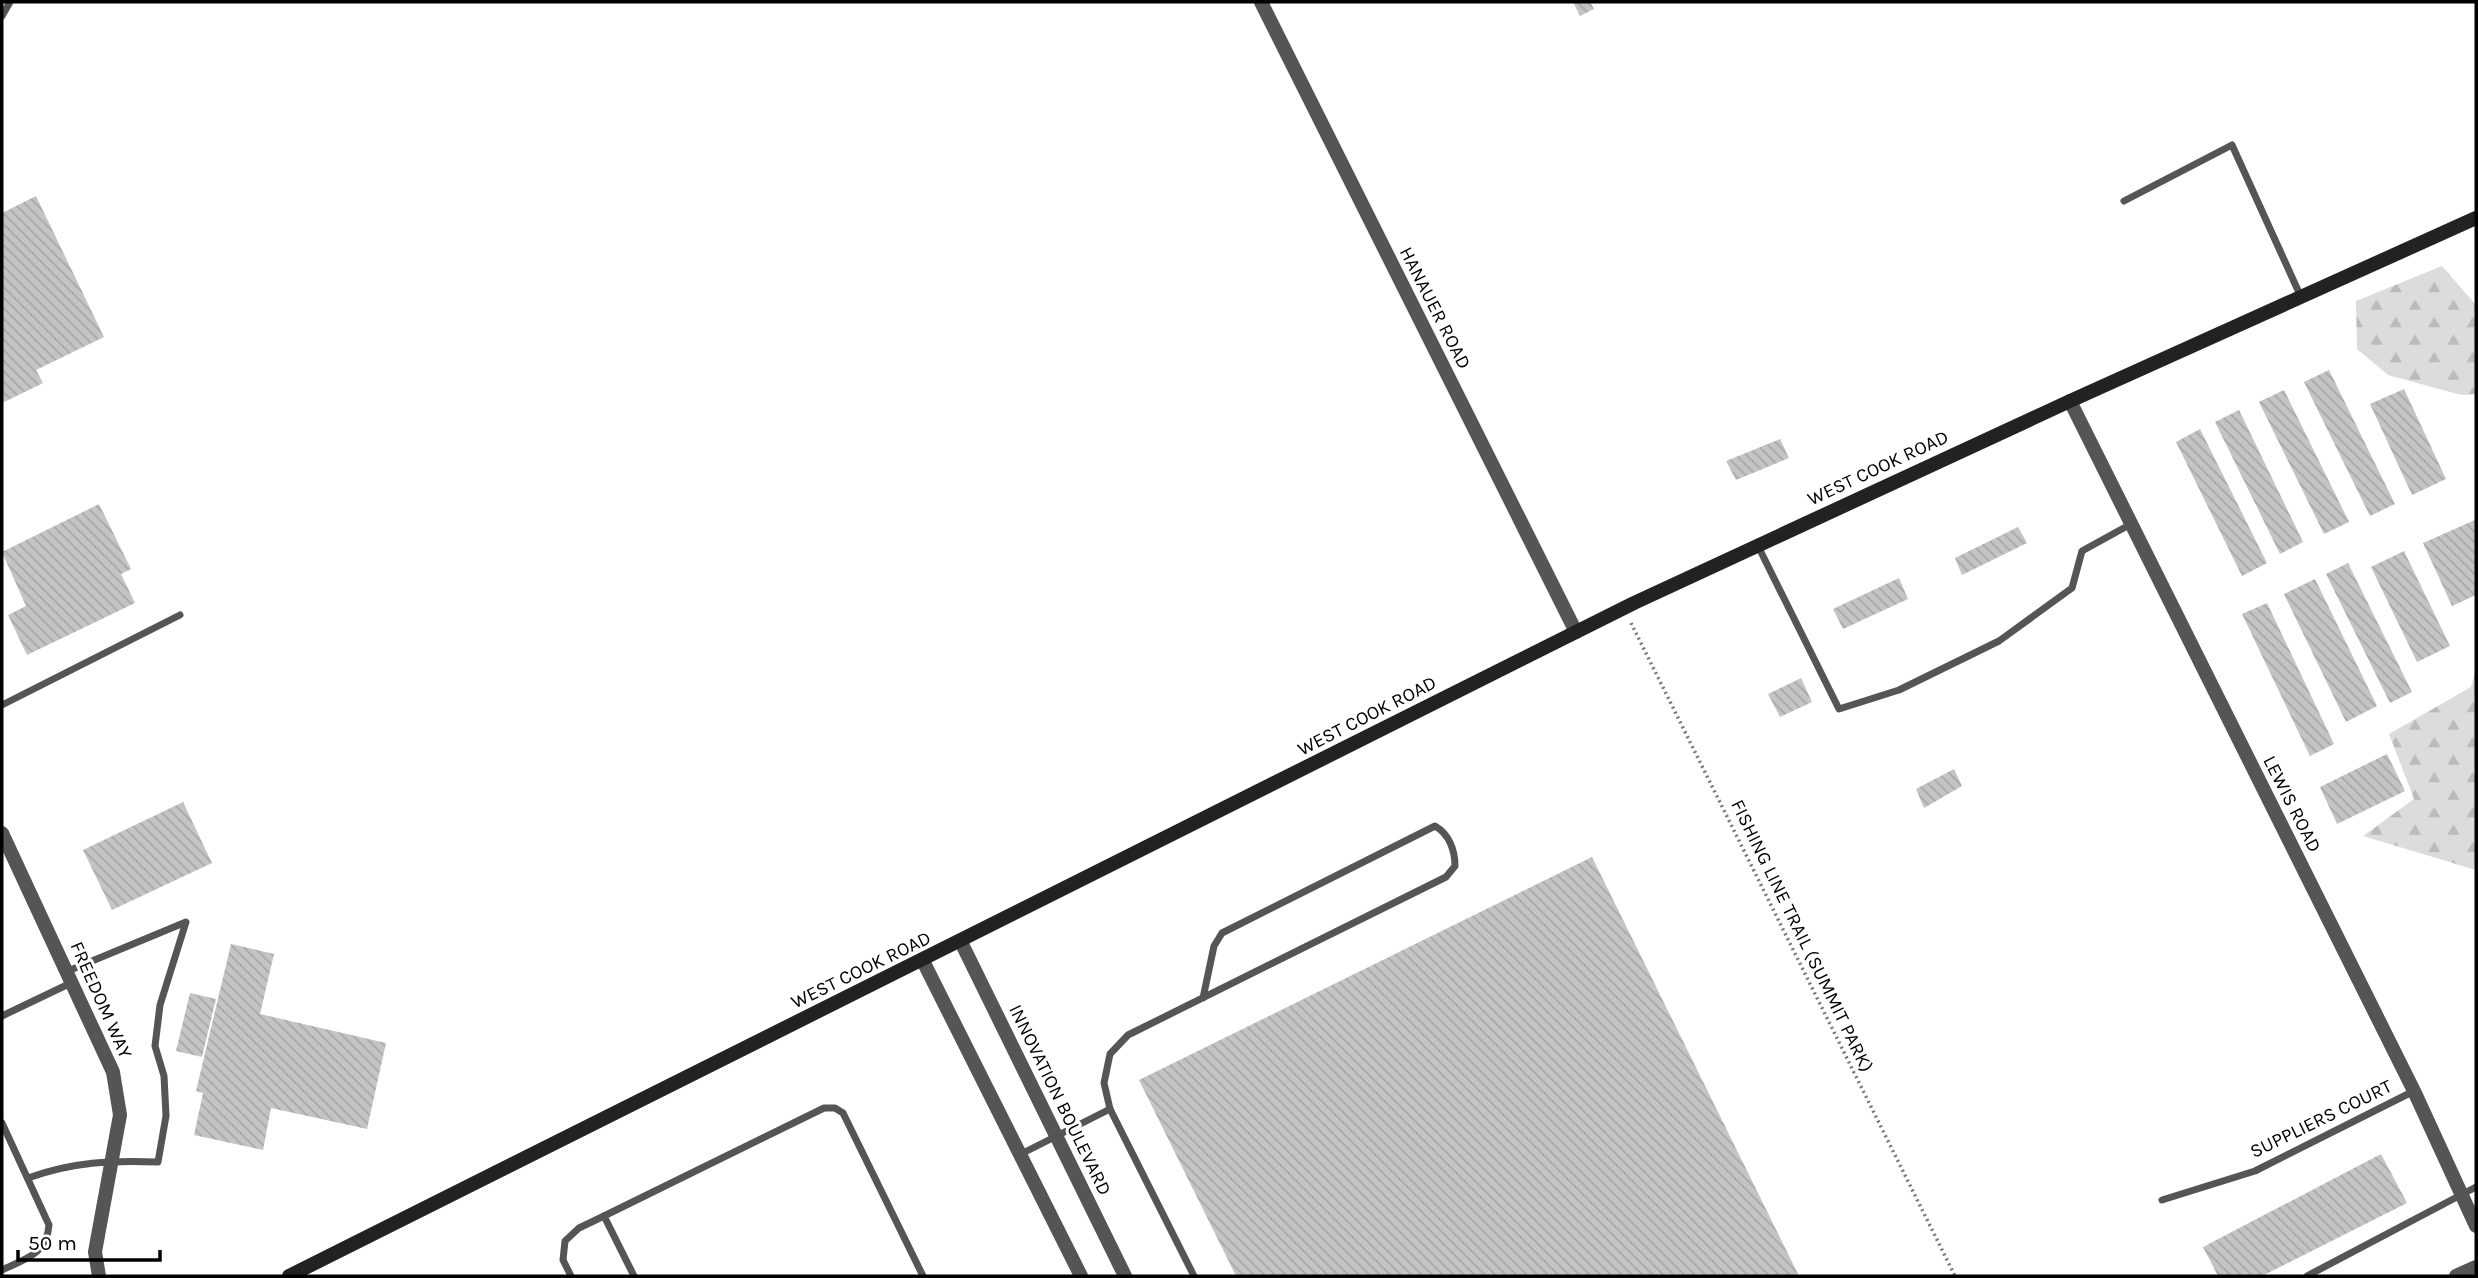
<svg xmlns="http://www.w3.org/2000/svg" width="2478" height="1278" viewBox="0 0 2478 1278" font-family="Karla,sans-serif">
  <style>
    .forest { fill: url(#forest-firs) }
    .building { fill: url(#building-back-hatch) }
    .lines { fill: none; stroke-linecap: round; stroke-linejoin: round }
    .path { stroke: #777; stroke-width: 3.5; stroke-dasharray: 2 3.5; stroke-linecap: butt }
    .service { stroke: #555; stroke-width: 7 }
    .minor { stroke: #555; stroke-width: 14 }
    .tertiary { stroke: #555; stroke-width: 14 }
    .secondary { stroke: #222; stroke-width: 14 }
    .labels { text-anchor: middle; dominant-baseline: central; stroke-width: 6; stroke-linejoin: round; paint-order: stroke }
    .street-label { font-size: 19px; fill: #000; stroke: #fff }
  </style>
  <defs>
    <pattern id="forest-firs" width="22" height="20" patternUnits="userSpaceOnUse" patternTransform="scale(1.75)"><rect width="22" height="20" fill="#dcdcdc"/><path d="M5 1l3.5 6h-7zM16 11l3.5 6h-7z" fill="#bbb"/></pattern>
    <pattern id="building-back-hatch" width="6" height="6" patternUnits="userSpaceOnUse" patternTransform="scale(1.75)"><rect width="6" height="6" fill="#c4c4c4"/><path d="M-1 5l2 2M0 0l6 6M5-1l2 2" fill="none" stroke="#a7a7a7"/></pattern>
  </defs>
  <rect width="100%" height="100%" fill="#fff"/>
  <g class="forest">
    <path d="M 2442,266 L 2476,305 L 2476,394 L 2461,395 L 2388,375 L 2357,349 L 2356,301 Z"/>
    <path d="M 2476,669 L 2476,870 L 2363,836 L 2414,799 L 2389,734 L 2471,687 Z"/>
  </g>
  <g class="building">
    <path d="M 1573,2 L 1590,2 L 1594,9 L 1580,16 Z"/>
    <path d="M 36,196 L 104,337 L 36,370 L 43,383 L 2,403 L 2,213 Z"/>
    <path d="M 2329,370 L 2395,504 L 2370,516 L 2304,382 Z"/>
    <path d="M 2404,389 L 2446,479 L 2412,495 L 2370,404 Z"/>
    <path d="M 2284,390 L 2349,522 L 2324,534 L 2259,402 Z"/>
    <path d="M 2239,410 L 2303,542 L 2280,554 L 2215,422 Z"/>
    <path d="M 2200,429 L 2267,563 L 2242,576 L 2176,442 Z"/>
    <path d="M 1780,439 L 1789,458 L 1736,480 L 1726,461 Z"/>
    <path d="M 99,504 L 131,569 L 121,574 L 135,603 L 27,655 L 8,615 L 26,606 L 2,552 Z"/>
    <path d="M 2475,520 L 2476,595 L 2452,606 L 2423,543 Z"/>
    <path d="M 2018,527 L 2027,543 L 1962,575 L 1955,558 Z"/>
    <path d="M 2404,551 L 2450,646 L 2417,662 L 2371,567 Z"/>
    <path d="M 2348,563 L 2412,692 L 2390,703 L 2326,574 Z"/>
    <path d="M 1899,578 L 1908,599 L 1843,629 L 1833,609 Z"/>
    <path d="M 2315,579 L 2377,706 L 2346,722 L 2284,594 Z"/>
    <path d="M 2267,603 L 2334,744 L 2310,756 L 2242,614 Z"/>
    <path d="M 1801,678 L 1812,702 L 1780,717 L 1768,694 Z"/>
    <path d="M 2387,754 L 2405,791 L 2337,824 L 2320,787 Z"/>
    <path d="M 1954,769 L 1962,786 L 1924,808 L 1916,789 Z"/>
    <path d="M 183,802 L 212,863 L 112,910 L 83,850 Z"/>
    <path d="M 1592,857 L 1799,1276 L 1236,1276 L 1139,1080 Z"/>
    <path d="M 231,944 L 274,954 L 260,1014 L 386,1043 L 367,1129 L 271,1108 L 263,1150 L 194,1135 L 203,1093 L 196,1091 Z"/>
    <path d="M 190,993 L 216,999 L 202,1057 L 176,1051 Z"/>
    <path d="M 2381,1154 L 2407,1203 L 2262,1276 L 2218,1276 L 2203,1247 Z"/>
  </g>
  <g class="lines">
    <path class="path" d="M 1631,623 L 1955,1276"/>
    <g class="service">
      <path d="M 2,16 L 10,2"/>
      <path d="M 2124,201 L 2232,145 L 2301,297"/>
      <path d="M 1758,546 L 1839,709 L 1899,690 L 1999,641 L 2072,588 L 2082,551 L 2131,524"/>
      <path d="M 2,705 L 180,615"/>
      <path d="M 2,1016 L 73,982"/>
      <path d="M 2,1123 L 49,1225 C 47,1254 25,1259 2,1270"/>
      <path d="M 1021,1154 L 1110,1109"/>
      <path d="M 28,1178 C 72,1162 112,1160 158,1162 L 166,1116 L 164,1076 L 155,1046 L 160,1005 L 186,922 L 68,971"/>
      <path d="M 2162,1200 L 2255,1171 L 2414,1091"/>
      <path d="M 571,1276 L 563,1260 L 565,1241 L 579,1228 L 604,1216"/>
      <path d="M 634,1276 L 604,1216 L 824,1108 L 835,1108 L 843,1113 L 923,1276"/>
      <path d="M 1194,1276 L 1110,1109 L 1104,1083 L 1110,1054 L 1128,1035 L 1446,877 L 1455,866 C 1455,850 1449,834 1435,826 L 1222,933 L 1214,946 L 1203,998"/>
      <path d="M 2307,1276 L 2476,1187"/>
    </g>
    <g class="minor">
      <path d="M 2070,401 L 2414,1091 L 2476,1226"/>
      <path d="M 2,833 L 113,1072 L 120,1115 L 95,1252 L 99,1276"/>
      <path d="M 2456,1276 L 2476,1267"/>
    </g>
    <g class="tertiary">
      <path d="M 1261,2 L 1576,632"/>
      <path d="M 961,942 L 1125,1276"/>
      <path d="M 923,961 L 1081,1276"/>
    </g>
    <path class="secondary" d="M 289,1276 L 1634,603 L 2070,401 L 2476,218"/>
  </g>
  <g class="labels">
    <g class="street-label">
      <text transform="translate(1435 308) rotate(63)">HANAUER ROAD</text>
      <text transform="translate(1878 468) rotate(-25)">WEST COOK ROAD</text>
      <text transform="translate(1367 716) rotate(-27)">WEST COOK ROAD</text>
      <text transform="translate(2292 804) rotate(63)">LEWIS ROAD</text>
      <text transform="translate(1802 936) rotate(64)">FISHING LINE TRAIL (SUMMIT PARK)</text>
      <text transform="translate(861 970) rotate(-26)">WEST COOK ROAD</text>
      <text transform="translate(101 1000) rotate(66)">FREEDOM WAY</text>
      <text transform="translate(1060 1100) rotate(64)">INNOVATION BOULEVARD</text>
      <text transform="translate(2321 1119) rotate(-26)">SUPPLIERS COURT</text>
    </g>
  </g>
  <rect width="2478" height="1278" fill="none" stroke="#000000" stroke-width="7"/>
  <path d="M18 1250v10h142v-10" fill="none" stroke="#000000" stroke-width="3.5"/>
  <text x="28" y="1250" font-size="21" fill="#000000" stroke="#ffffff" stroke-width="5" paint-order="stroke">50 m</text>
</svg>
